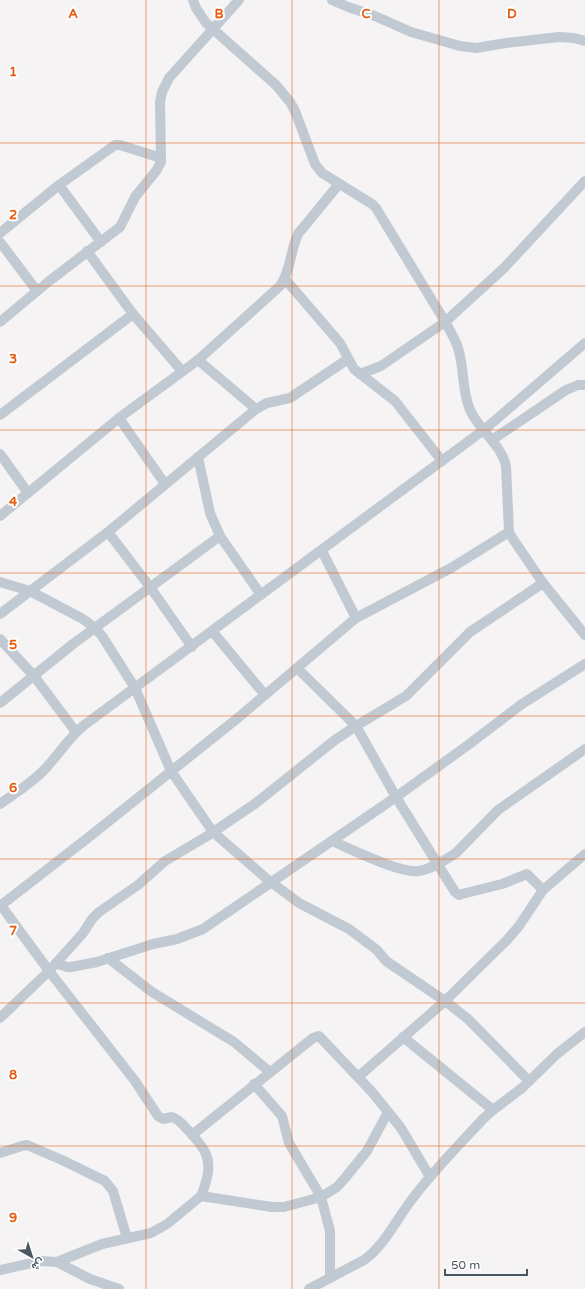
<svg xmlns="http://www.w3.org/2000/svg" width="585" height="1289" viewBox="0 0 585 1289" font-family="'Varela Round',Vazirmatn,sans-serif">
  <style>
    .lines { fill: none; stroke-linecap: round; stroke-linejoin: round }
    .minor { stroke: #c1cad2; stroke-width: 10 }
    .grid { fill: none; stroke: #e8590c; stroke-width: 1; stroke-opacity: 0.55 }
    .grid-label { font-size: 13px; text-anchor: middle; font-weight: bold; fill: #e8590c; stroke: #fff; stroke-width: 4; stroke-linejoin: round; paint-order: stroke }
  </style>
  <rect width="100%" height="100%" fill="#f5f3f3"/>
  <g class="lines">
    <g class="minor">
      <path d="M 193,0 L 196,8 L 206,23 L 276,85 L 290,102 L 295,111 L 315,164 L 322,173 L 372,204 L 376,208 C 393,236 410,264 427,292 C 437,309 449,326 457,345 C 465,366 461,389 470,410 C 479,430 501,444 506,466 L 509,532 L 511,536 L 543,583 L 585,635"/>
      <path d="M 332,0 L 348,7 L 375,16 L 411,32 L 460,46 L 476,48 L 506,43 L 559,37 L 574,38 L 585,41"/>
      <path d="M 59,185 L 101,242"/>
      <path d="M 0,233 L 59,185 L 115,145 L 120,145 L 161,158"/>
      <path d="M 0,242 L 37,291"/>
      <path d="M 87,251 L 133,314 L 182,371"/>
      <path d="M 285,279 L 340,343 L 354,369 L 395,401 L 442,461"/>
      <path d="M 0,322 L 48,282 L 120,227 L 135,197 L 156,171 L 161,162 L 160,102 L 162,92 L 169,78 L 239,0"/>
      <path d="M 198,360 L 256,409"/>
      <path d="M 360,374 L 381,366 L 445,322 L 504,268 L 585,181"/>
      <path d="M 0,415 L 133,314"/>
      <path d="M 119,418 L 165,484"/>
      <path d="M 492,440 L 566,390 L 578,385 L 585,385"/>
      <path d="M 0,454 L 28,493"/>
      <path d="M 198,457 L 210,513 L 220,536 L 261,595"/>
      <path d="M 0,516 L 119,418 L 198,360 L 280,286 C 291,271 290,251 298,234 L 339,184"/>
      <path d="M 108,532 L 150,587 L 192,647"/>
      <path d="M 322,551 L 356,618"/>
      <path d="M 0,582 L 30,591 L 83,619 L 95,628 L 102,636 L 135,688 L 171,771 L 213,832 L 267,879 L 299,903 L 349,929 L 377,950 L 386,961 L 445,1001 L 468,1019 L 529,1081"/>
      <path d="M 0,614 L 108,532 L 256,409 L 267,403 L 290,398 L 348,359"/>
      <path d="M 212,631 L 265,695"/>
      <path d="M 0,639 L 34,676 L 76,732"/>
      <path d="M 297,668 L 356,726 L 396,797 L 455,892 L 459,895 L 462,894 L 502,884 L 527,874 L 543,890"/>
      <path d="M 0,703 L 73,644 L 220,536"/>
      <path d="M 0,804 C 15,793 32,783 45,769 C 58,755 68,739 83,726 L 485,429 L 585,343"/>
      <path d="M 332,841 C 351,849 401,874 419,871 C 432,869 445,860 456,853 L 498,810 L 585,749"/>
      <path d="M 0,904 L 49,971 L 135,1081 L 158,1116 L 163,1119 L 172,1117 C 179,1119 184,1126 189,1131 C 203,1147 212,1156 207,1178 C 205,1184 204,1190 201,1196 L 167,1224 L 151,1233 L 102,1244 L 57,1262"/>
      <path d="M 0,906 L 89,837 L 239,717 L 356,618 L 451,568 L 509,532"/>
      <path d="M 108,958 L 152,992 L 234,1042 L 270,1072"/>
      <path d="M 56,963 L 67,967 L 71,967 L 97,962 L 153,944 L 177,939 L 203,929 L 396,797 L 468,745 L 522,704 L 585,664"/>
      <path d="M 0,1018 L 49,971 L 83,933 L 92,919 L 99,912 L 138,885 L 165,861 L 209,835 L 256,803 L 335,740 L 356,726 L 406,696 L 470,632 L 543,583"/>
      <path d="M 403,1037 L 493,1110"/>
      <path d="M 358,1077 L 445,1001 L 507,940 L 519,926 L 543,890 L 585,854"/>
      <path d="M 254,1084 L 282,1116 L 289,1143 L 321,1197 L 330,1231 L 330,1278"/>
      <path d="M 192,1135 L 313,1038 L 319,1036 L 372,1092 L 401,1128 L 430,1177"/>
      <path d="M 0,1153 L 22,1146 L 27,1145 L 62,1160 L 105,1181 L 113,1191 L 127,1238"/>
      <path d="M 201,1196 L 272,1207 L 284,1207 L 321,1197 L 337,1187 L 345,1178 L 367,1151 L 388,1112"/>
      <path d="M 0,1270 L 41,1261 L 57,1262 L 90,1279 L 119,1289"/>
      <path d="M 309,1289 L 364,1260 C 385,1245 397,1218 413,1198 C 434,1170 459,1145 483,1119 L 493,1110 L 522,1088 L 557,1054 L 585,1032"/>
    </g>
  </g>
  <path class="grid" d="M 146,0 L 146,1289M 292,0 L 292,1289M 439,0 L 439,1289M 0,143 L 585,143M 0,286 L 585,286M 0,430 L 585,430M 0,573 L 585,573M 0,716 L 585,716M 0,859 L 585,859M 0,1003 L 585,1003M 0,1146 L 585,1146"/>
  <g class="grid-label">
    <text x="73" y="18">A</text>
    <text x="219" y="18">B</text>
    <text x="366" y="18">C</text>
    <text x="512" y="18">D</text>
    <text x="13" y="76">1</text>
    <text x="13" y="219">2</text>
    <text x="13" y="363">3</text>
    <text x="13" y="506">4</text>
    <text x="13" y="649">5</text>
    <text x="13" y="792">6</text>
    <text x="13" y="935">7</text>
    <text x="13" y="1079">8</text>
    <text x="13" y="1222">9</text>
  </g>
  <g transform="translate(32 1257) rotate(141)" stroke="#ffffff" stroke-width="3" paint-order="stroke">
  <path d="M0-3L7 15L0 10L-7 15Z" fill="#4a5661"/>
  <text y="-6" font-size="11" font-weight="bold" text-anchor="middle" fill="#4a5661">ش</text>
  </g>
  <path d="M445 1269v6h82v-6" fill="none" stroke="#4a5661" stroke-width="2"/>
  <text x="451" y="1269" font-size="12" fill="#4a5661" stroke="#ffffff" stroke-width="3" paint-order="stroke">50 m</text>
</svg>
